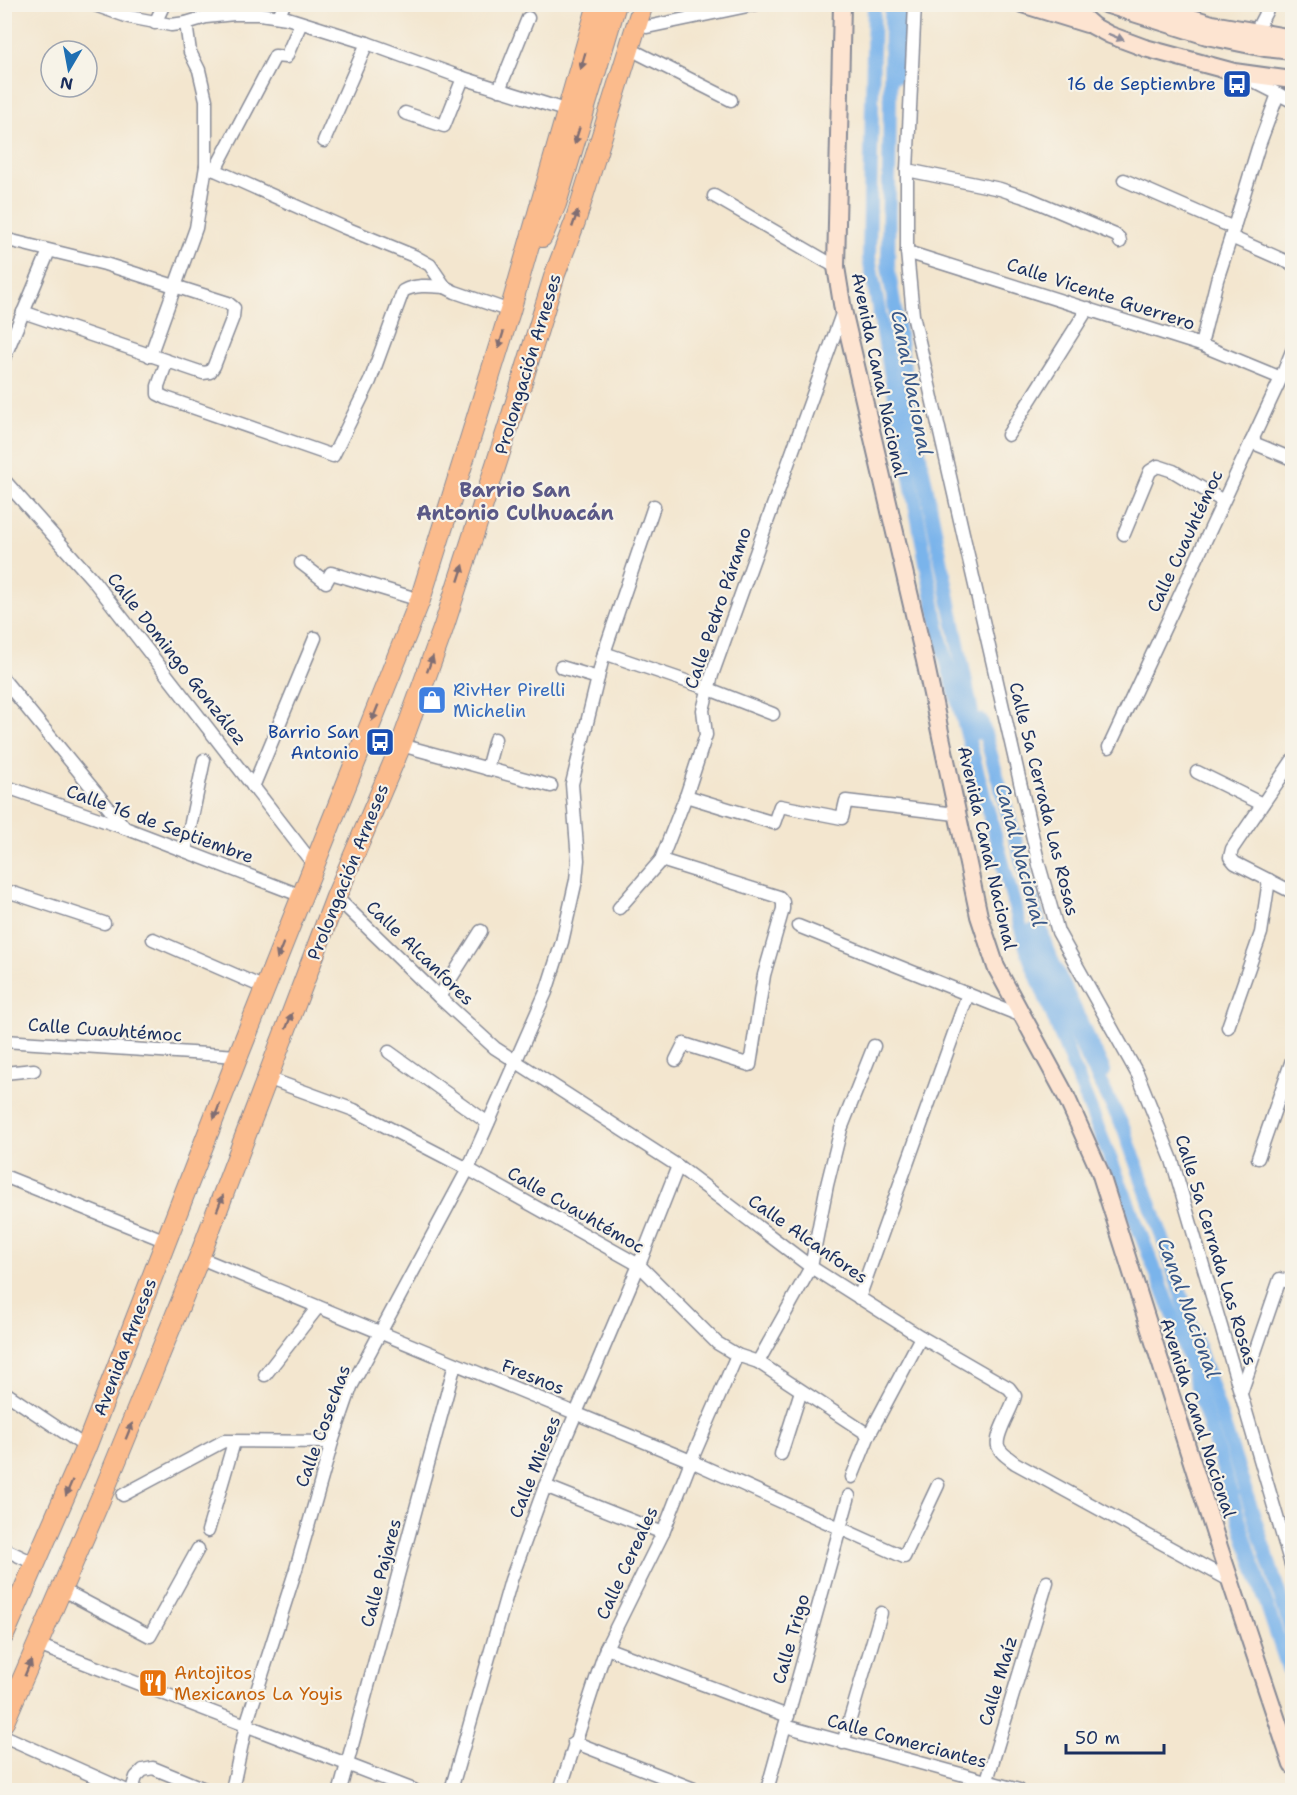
<svg xmlns="http://www.w3.org/2000/svg" width="1297" height="1795" viewBox="0 0 1297 1795" font-family="'Shantell Sans',sans-serif">
  <style>
    .lines { fill: none; stroke-linecap: round; stroke-linejoin: round }
    .canal { stroke: #7ab4eb; stroke-width: 14 }
    .street-casing { stroke: #878a96; stroke-width: 15 }
    .secondary-casing { stroke: #878a96; stroke-width: 20 }
    .primary-casing { stroke: #878a96; stroke-width: 22 }
    .street { stroke: #fff; stroke-width: 12 }
    .secondary { stroke: #fde4d1; stroke-width: 16 }
    .primary { stroke: #fbbb8c; stroke-width: 20 }
    .oneway { fill: #8c8a98 }
    .oneway2 { fill: #806e73 }
    .labels { text-anchor: middle; dominant-baseline: central; stroke-width: 4.5; stroke-linejoin: round; paint-order: stroke }
    .transit-label { font-size: 18px; fill: #164399; stroke: #f7f3e8; text-anchor: end }
    .street-label { font-size: 18px; fill: #1b2f5e; stroke: #f7f3e8 }
    .shop-label { font-size: 18px; fill: #366cbe; stroke: #f7f3e8; text-anchor: start }
    .food-label { font-size: 18px; fill: #c56008; stroke: #f7f3e8; text-anchor: start }
    .water-label { font-size: 20px; font-style: italic; fill: #385788; stroke: #f7f3e8 }
    .neighbourhood-label { font-size: 20px; font-weight: bold; fill: #5b5987; stroke: #f7f3e8 }
  </style>
  <rect width="100%" height="100%" fill="#f7f3e8"/>
  <filter id="ink" filterUnits="userSpaceOnUse"><feTurbulence type="fractalNoise" baseFrequency=".0167" numOctaves="2"/><feDisplacementMap in="SourceGraphic" scale="12" xChannelSelector="R" yChannelSelector="G"/><feConvolveMatrix kernelMatrix="1 2 1 2 8 2 1 2 1" color-interpolation-filters="sRGB"/></filter>
  <filter id="wash" filterUnits="userSpaceOnUse"><feTurbulence type="fractalNoise" baseFrequency=".008" numOctaves="4" result="noise"/><feDisplacementMap in="SourceGraphic" scale="24" xChannelSelector="R" yChannelSelector="G"/><feGaussianBlur stdDeviation="1.35" result="paint"/><feColorMatrix in="noise" values="0 0 0 0 0 0 0 0 0 0 0 0 0 0 0 0 0 1.4 0 .05"/><feComposite in="paint" operator="in"/></filter>
  <g filter="url(#wash)">
    <rect width="100%" height="100%" fill="#f3e6cf"/>
    <g class="lines">
      <g class="canal">
        <path d="M 874,4 L 869,258 L 940,637 L 1028,954 L 1178,1327 L 1259,1582 L 1292,1680"/>
        <path d="M 891,4 L 888,266 L 911,411 L 976,733"/>
        <path d="M 899,76 L 901,4"/>
        <path d="M 981,720 L 1047,950 L 1104,1071"/>
        <path d="M 1031,931 L 1040,961 L 1068,1020 L 1124,1129 L 1167,1251 L 1292,1633"/>
      </g>
    </g>
  </g>
  <g filter="url(#ink)">
    <g class="lines">
      <g class="street-casing">
        <g id="street">
          <path d="M 92,4 L 129,17 L 171,25 L 186,23 L 206,17 L 234,14 L 260,14 L 287,18 L 367,43 L 463,78 L 568,111"/>
          <path d="M 915,4 L 907,170 L 907,252 L 913,315 L 1039,865 L 1058,932 L 1138,1075 L 1172,1160 L 1292,1568"/>
          <path d="M 279,16 L 284,4"/>
          <path d="M 155,23 L 164,4"/>
          <path d="M 647,27 L 757,4"/>
          <path d="M 1255,33 L 1270,4"/>
          <path d="M 630,49 L 731,100"/>
          <path d="M 1243,76 L 1292,101"/>
          <path d="M 499,90 L 528,18"/>
          <path d="M 405,113 L 444,126 L 463,78"/>
          <path d="M 324,141 L 367,43"/>
          <path d="M 206,166 L 343,227 L 414,256 L 430,265 L 445,287 L 455,292 L 510,311"/>
          <path d="M 215,170 L 275,56 L 286,57 L 301,23"/>
          <path d="M 907,170 L 1000,189 L 1030,199 L 1115,235 L 1119,238 L 1120,242"/>
          <path d="M 1124,180 L 1234,228"/>
          <path d="M 714,196 L 836,267"/>
          <path d="M 1231,237 L 1292,264"/>
          <path d="M 4,239 L 105,264 L 228,303 L 234,308 L 233,317 L 214,366 L 210,372 L 203,373 L 23,312"/>
          <path d="M 907,252 L 1201,345 L 1281,378"/>
          <path d="M 1201,345 L 1217,280 L 1231,237 L 1258,148 L 1278,94"/>
          <path d="M 150,356 L 196,228 L 206,166 L 206,100 L 199,70 L 190,52 L 186,23"/>
          <path d="M 4,358 L 49,251"/>
          <path d="M 167,361 L 158,386 L 158,394 L 166,398 L 333,456 L 370,381 L 403,291 C 416,284 431,286 445,287"/>
          <path d="M 1008,435 L 1088,308"/>
          <path d="M 1251,442 L 1292,459"/>
          <path d="M 4,480 L 93,580 L 314,865"/>
          <path d="M 1124,534 L 1150,471 L 1158,466 L 1173,471 L 1223,501"/>
          <path d="M 301,563 L 326,582 L 331,573 L 420,600"/>
          <path d="M 604,653 L 709,689 L 773,714"/>
          <path d="M 561,667 L 598,678"/>
          <path d="M 4,680 L 125,828"/>
          <path d="M 401,745 L 551,786"/>
          <path d="M 1109,747 L 1281,378 L 1292,351"/>
          <path d="M 1292,761 L 1232,849 L 1230,857 L 1235,863 L 1292,892"/>
          <path d="M 487,769 L 495,739"/>
          <path d="M 1197,772 L 1262,804"/>
          <path d="M 4,786 L 125,828 L 302,896"/>
          <path d="M 253,787 L 315,638"/>
          <path d="M 686,796 L 774,823 L 780,806 L 842,818 L 846,801 L 956,814"/>
          <path d="M 185,851 L 204,760"/>
          <path d="M 661,860 L 779,897 L 783,902 L 783,909 L 764,975 L 750,1065 L 684,1044 L 676,1060"/>
          <path d="M 4,890 L 104,923"/>
          <path d="M 336,897 L 439,997 L 495,1048 L 678,1166 L 811,1267 L 921,1337 L 1009,1388 L 1015,1396 C 1012,1410 995,1434 998,1446 C 1000,1453 1009,1458 1015,1463 L 1231,1581"/>
          <path d="M 619,908 L 661,860 L 686,796 L 706,735 L 703,710 L 712,675 L 843,311"/>
          <path d="M 798,926 L 1022,1016"/>
          <path d="M 153,939 L 265,988"/>
          <path d="M 439,997 L 481,931"/>
          <path d="M 1228,1027 L 1261,933 L 1269,880"/>
          <path d="M 4,1041 L 238,1056"/>
          <path d="M 389,1052 L 488,1123"/>
          <path d="M 4,1073 L 34,1070"/>
          <path d="M 267,1078 L 354,1110 L 468,1169 L 639,1265 L 717,1343 L 737,1355 L 758,1362 L 869,1435"/>
          <path d="M 1258,1158 L 1292,1060"/>
          <path d="M 4,1176 L 166,1241"/>
          <path d="M 210,1262 L 691,1461 L 904,1557 L 938,1485"/>
          <path d="M 859,1298 L 968,994"/>
          <path d="M 758,1362 L 811,1267 L 827,1185 L 841,1129 L 874,1046"/>
          <path d="M 265,1375 L 318,1307"/>
          <path d="M 4,1392 L 86,1447"/>
          <path d="M 1241,1393 L 1280,1279 L 1292,1283"/>
          <path d="M 781,1454 L 801,1391"/>
          <path d="M 852,1477 L 869,1435 L 921,1337"/>
          <path d="M 545,1486 L 663,1533"/>
          <path d="M 123,1495 L 224,1441 L 332,1442"/>
          <path d="M 208,1531 L 234,1442"/>
          <path d="M 4,1549 L 36,1564"/>
          <path d="M 61,1589 L 150,1636 L 198,1549"/>
          <path d="M 38,1645 L 414,1790"/>
          <path d="M 606,1648 L 788,1716"/>
          <path d="M 785,1726 L 1019,1790"/>
          <path d="M 4,1736 L 125,1790"/>
          <path d="M 574,1742 L 694,1789"/>
          <path d="M 843,1743 L 881,1613"/>
          <path d="M 4,1790 L 6,1790"/>
          <path d="M 132,1790 L 136,1777 L 143,1770 L 153,1768 L 207,1790"/>
          <path d="M 232,1790 L 246,1725 L 296,1569 L 332,1442 L 351,1387 L 468,1169 L 546,992 L 562,942 L 576,880 L 578,860 L 572,784 L 604,653 L 654,506"/>
          <path d="M 340,1790 L 455,1364"/>
          <path d="M 451,1790 L 511,1580 L 545,1486 L 639,1265 L 678,1166"/>
          <path d="M 560,1790 L 606,1648 L 663,1533 L 691,1461 L 737,1355"/>
          <path d="M 767,1790 L 849,1496"/>
          <path d="M 984,1790 L 1047,1582"/>
        </g>
      </g>
      <g class="secondary-casing">
        <g id="secondary">
          <path d="M 842,4 L 836,267 L 843,310 L 925,661 L 979,916 L 996,967 L 1065,1094 L 1100,1172 L 1219,1547 L 1292,1765"/>
          <path d="M 1022,4 L 1087,24"/>
          <path d="M 1068,4 L 1093,26 L 1110,35 L 1145,48 L 1234,72 L 1292,80"/>
          <path d="M 1105,4 L 1207,36 L 1265,48 L 1292,51"/>
          <path d="M 1146,4 L 1212,24 L 1292,38"/>
        </g>
      </g>
      <g class="primary-casing">
        <g id="primary">
          <path d="M 542,237 L 556,204 L 616,4"/>
          <path d="M 4,1635 L 86,1447 L 238,1056 L 420,600 L 510,311 L 598,4"/>
          <path d="M 4,1722 L 103,1493 L 199,1258 L 336,897 L 401,745 L 443,629 L 511,418 L 555,274 L 575,222 L 643,4"/>
        </g>
      </g>
      <use href="#street" class="street"/>
      <use href="#secondary" class="secondary"/>
      <use href="#primary" class="primary"/>
    </g>
    <defs><path id="oneway-solid" d="M-6-.8H1V-3.2L6.5 0L1 3.2V.8H-6Z" transform="scale(1.5)"/></defs>
    <use class="oneway" href="#oneway-solid" transform="translate(1116 37) rotate(22)"/>
    <g class="oneway2">
      <use href="#oneway-solid" transform="translate(583 61) rotate(106)"/>
      <use href="#oneway-solid" transform="translate(577 136) rotate(107)"/>
      <use href="#oneway-solid" transform="translate(575 219) rotate(-71)"/>
      <use href="#oneway-solid" transform="translate(501 340) rotate(107)"/>
      <use href="#oneway-solid" transform="translate(461 573) rotate(-72)"/>
      <use href="#oneway-solid" transform="translate(430 664) rotate(-70)"/>
      <use href="#oneway-solid" transform="translate(375 713) rotate(112)"/>
      <use href="#oneway-solid" transform="translate(280 951) rotate(112)"/>
      <use href="#oneway-solid" transform="translate(289 1021) rotate(-69)"/>
      <use href="#oneway-solid" transform="translate(217 1111) rotate(111)"/>
      <use href="#oneway-solid" transform="translate(220 1203) rotate(-69)"/>
      <use href="#oneway-solid" transform="translate(129 1431) rotate(-68)"/>
      <use href="#oneway-solid" transform="translate(69 1488) rotate(113)"/>
      <use href="#oneway-solid" transform="translate(28 1668) rotate(-67)"/>
    </g>
  </g>
  <defs>
    <g id="bus-square" transform="scale(1.5)"><rect x="-9" y="-9" width="18" height="18" rx="4" fill="#1a4fb4" stroke="#f7f3e8"/><path d="M-5-6H5V4H4V6H2V4H-2V6H-4V4H-5ZM-3.5-4V0h7V-4ZM-3.5 1.2v1.5H-2V1.2ZM2 1.2v1.5H3.5V1.2Z" fill="#fff"/></g>
    <g id="shop-square" transform="scale(1.5)"><rect x="-9" y="-9" width="18" height="18" rx="4" fill="#3f7fe0" stroke="#f7f3e8"/><path d="M-5-2.5h2.3a2.7 3.5 0 0 1 5.4 0H5L5.5 6h-11ZM-1.5-2.5h3a1.5 2.3 0 0 0-3 0Z" fill="#fff"/></g>
    <g id="restaurant-square" transform="scale(1.5)"><rect x="-9" y="-9" width="18" height="18" rx="4" fill="#e8710a" stroke="#f7f3e8"/><path d="M-5-6h1v4h1v-4h1v4h1v-4h1v5L-1.5 .5V6h-2V.5L-5-1ZM5-6V6H3V1.5H1.5Q1.5-4 5-6Z" fill="#fff"/></g>
  </defs>
  <g fill-rule="evenodd">
    <use href="#bus-square" x="1237" y="84"/>
    <use href="#shop-square" x="432" y="700"/>
    <use href="#bus-square" x="380" y="742"/>
    <use href="#restaurant-square" x="153" y="1683"/>
  </g>
  <g class="labels">
    <g class="transit-label">
      <text x="1216" y="84">16 de Septiembre</text>
      <text x="359" y="732">Barrio San<tspan x="359" dy="21">Antonio</tspan></text>
    </g>
    <g class="street-label">
      <text transform="translate(1101 294) rotate(18)">Calle Vicente Guerrero</text>
      <text transform="translate(528 364) rotate(-73)">Prolongación Arneses</text>
      <text transform="translate(879 375) rotate(78)">Avenida Canal Nacional</text>
      <text transform="translate(1185 541) rotate(-65)">Calle Cuauhtémoc</text>
      <text transform="translate(718 608) rotate(-71)">Calle Pedro Páramo</text>
      <text transform="translate(177 659) rotate(52)">Calle Domingo González</text>
      <text transform="translate(1044 799) rotate(76)">Calle 5a Cerrada Las Rosas</text>
      <text transform="translate(160 824) rotate(20)">Calle 16 de Septiembre</text>
      <text transform="translate(987 848) rotate(77)">Avenida Canal Nacional</text>
      <text transform="translate(348 872) rotate(-68)">Prolongación Arneses</text>
      <text transform="translate(420 953) rotate(44)">Calle Alcanfores</text>
      <text transform="translate(105 1030) rotate(4)">Calle Cuauhtémoc</text>
      <text transform="translate(576 1210) rotate(30)">Calle Cuauhtémoc</text>
      <text transform="translate(808 1239) rotate(35)">Calle Alcanfores</text>
      <text transform="translate(1216 1250) rotate(73)">Calle 5a Cerrada Las Rosas</text>
      <text transform="translate(125 1347) rotate(-69)">Avenida Arneses</text>
      <text transform="translate(533 1377) rotate(22)">Fresnos</text>
      <text transform="translate(1198 1418) rotate(72)">Avenida Canal Nacional</text>
      <text transform="translate(323 1426) rotate(-70)">Calle Cosechas</text>
      <text transform="translate(535 1467) rotate(-68)">Calle Mieses</text>
      <text transform="translate(627 1563) rotate(-65)">Calle Cereales</text>
      <text transform="translate(381 1573) rotate(-75)">Calle Pajares</text>
      <text transform="translate(791 1639) rotate(-74)">Calle Trigo</text>
      <text transform="translate(998 1681) rotate(-73)">Calle Maíz</text>
      <text transform="translate(907 1741) rotate(15)">Calle Comerciantes</text>
    </g>
    <g class="shop-label">
      <text x="453" y="690">RivHer Pirelli<tspan x="453" dy="21">Michelin</tspan></text>
    </g>
    <g class="food-label">
      <text x="174" y="1673">Antojitos<tspan x="174" dy="21">Mexicanos La Yoyis</tspan></text>
    </g>
    <g class="water-label">
      <text transform="translate(912 383) rotate(79)">Canal Nacional</text>
      <text transform="translate(1021 855) rotate(75)">Canal Nacional</text>
      <text transform="translate(1189 1308) rotate(70)">Canal Nacional</text>
    </g>
    <g class="neighbourhood-label">
      <text x="515" y="490">Barrio San<tspan x="515" dy="23">Antonio Culhuacán</tspan></text>
    </g>
  </g>
  <rect width="1297" height="1795" fill="none" stroke="#f7f3e8" stroke-width="24"/>
  <g transform="translate(69 69) rotate(190)"><circle r="28" fill="#f7f3e8" stroke="#9fa5b1" stroke-width="1.5"/>
  <path d="M0-4.5L10 22L0 15L-10 22Z" fill="#1f6fb2"/>
  <text y="-9" font-size="16" font-weight="bold" text-anchor="middle" fill="#1b2f5e">N</text>
  </g>
  <path d="M1066 1744v9h98v-9" fill="none" stroke="#1b2f5e" stroke-width="3"/>
  <text x="1075" y="1744" font-size="18" fill="#1b2f5e" stroke="#f7f3e8" stroke-width="4.5" paint-order="stroke">50 m</text>
</svg>
